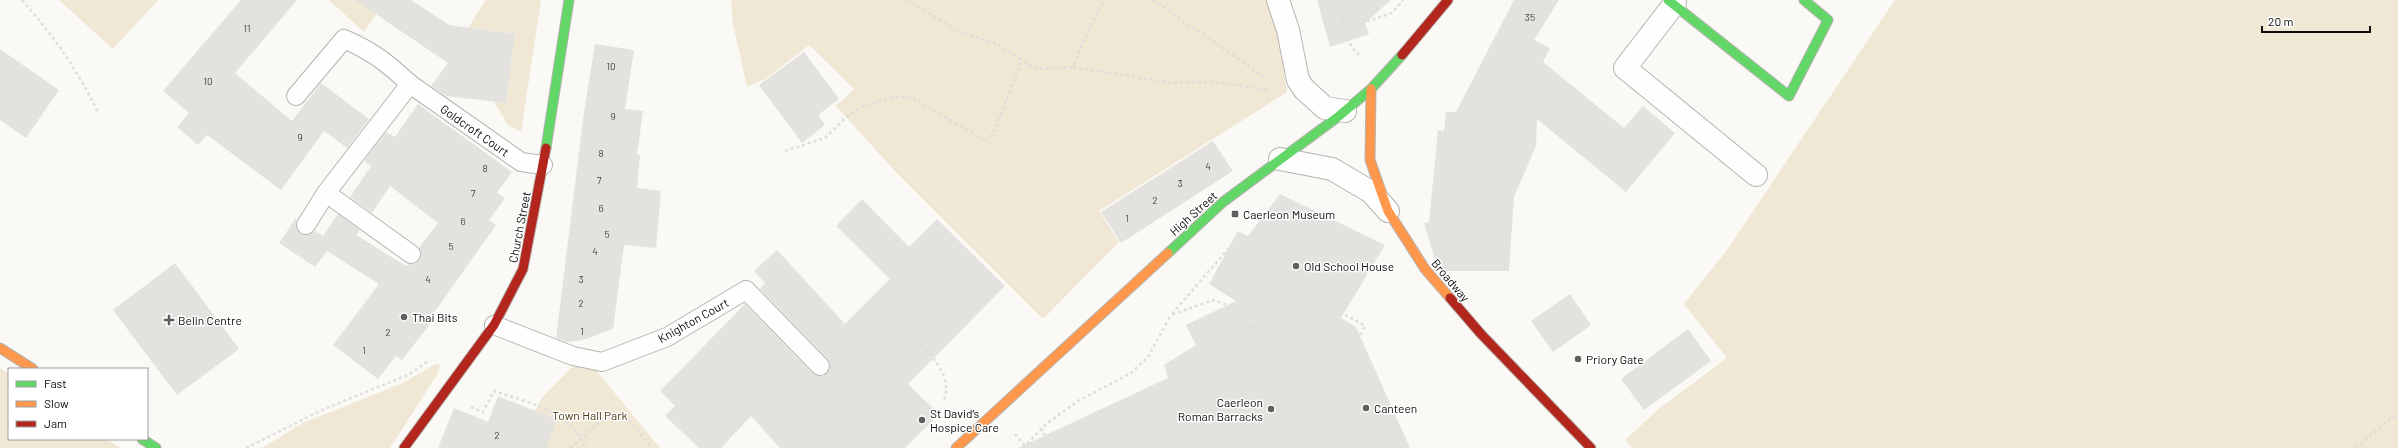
<svg xmlns="http://www.w3.org/2000/svg" width="2398" height="448" viewBox="0 0 2398 448" font-family="Barlow,sans-serif">
  <style>
    .green { fill: #f0e7d4 }
    .building { fill: #e3e2de }
    .lines { fill: none; stroke-linecap: round; stroke-linejoin: round }
    .lane-casing { stroke: #b5b4b0; stroke-width: 20 }
    .street-casing { stroke: #b5b4b0; stroke-width: 24 }
    .fast-casing { stroke: #b5b4b0; stroke-width: 11 }
    .slow-casing { stroke: #b5b4b0; stroke-width: 11 }
    .jam-casing { stroke: #b5b4b0; stroke-width: 11 }
    .path { stroke: #dededc; stroke-width: 2.5; stroke-dasharray: 3 3; stroke-linecap: butt }
    .lane { stroke: #fefefe; stroke-width: 18 }
    .street { stroke: #fefefe; stroke-width: 22 }
    .fast { stroke: #63d668; stroke-width: 9 }
    .slow { stroke: #ff974d; stroke-width: 9 }
    .jam { stroke: #b3261e; stroke-width: 9 }
    .poi-dot { fill: #5f5e5c; stroke: #fff; stroke-width: 1.5 }
    .labels { text-anchor: middle; dominant-baseline: central; stroke-width: 3; stroke-linejoin: round; paint-order: stroke }
    .number-label { font-size: 10px; fill: #444340 }
    .street-label { font-size: 12px; fill: #0c0b09; stroke: #fff }
    .poi-label { font-size: 12px; fill: #0c0b09; stroke: #fff; text-anchor: start }
    .park-label { font-size: 12px; fill: #4b3b12; stroke: #fff }
  </style>
  <rect width="100%" height="100%" fill="#faf9f5"/>
  <g class="green">
    <path d="M 59,0 L 158,0 L 113,49 Z"/>
    <path d="M 329,0 L 381,0 L 376,14 L 364,32 Z"/>
    <path d="M 486,0 L 541,0 L 521,132 L 508,125 L 494,102 L 506,103 L 515,34 L 473,28 L 455,48 Z"/>
    <path d="M 731,0 L 1269,0 L 1276,18 L 1287,92 L 1099,211 L 1119,242 L 1043,319 L 893,169 L 836,106 L 854,89 L 809,45 L 767,78 L 747,87 L 733,24 Z"/>
    <path d="M 1895,0 L 2398,0 L 2398,448 L 1632,448 L 1625,440 L 1660,408 L 1727,358 L 1684,304 L 1727,250 Z"/>
    <path d="M 590,363 L 660,448 L 546,448 L 535,411 L 541,399 L 571,368 Z"/>
    <path d="M 436,364 L 440,365 L 438,373 L 390,448 L 262,448 L 303,423 L 403,383 Z"/>
    <path d="M 0,368 L 9,374 L 9,439 L 106,439 L 120,448 L 0,448 Z"/>
  </g>
  <g class="building">
    <path d="M 241,0 L 297,0 L 235,73 L 292,121 L 321,83 L 369,119 L 347,148 L 324,131 L 281,190 L 207,135 L 198,145 L 177,127 L 189,113 L 163,91 Z"/>
    <path d="M 355,0 L 411,0 L 449,25 L 515,34 L 506,103 L 446,96 L 431,86 L 448,63 Z"/>
    <path d="M 1317,0 L 1391,0 L 1365,23 L 1369,34 L 1330,47 Z"/>
    <path d="M 1514,0 L 1559,0 L 1534,40 L 1550,48 L 1543,62 L 1624,128 L 1643,106 L 1675,133 L 1626,192 L 1537,119 L 1536,146 L 1514,197 L 1509,271 L 1443,271 L 1436,263 L 1424,223 L 1429,222 L 1438,130 L 1444,131 L 1446,112 L 1456,112 Z"/>
    <path d="M 595,44 L 634,50 L 625,109 L 643,111 L 637,155 L 640,155 L 637,188 L 661,191 L 656,248 L 624,245 L 613,329 L 583,340 L 566,342 L 556,338 L 584,112 Z"/>
    <path d="M 0,49 L 59,90 L 26,138 L 0,120 Z"/>
    <path d="M 804,52 L 839,99 L 818,115 L 825,125 L 802,143 L 759,85 Z"/>
    <path d="M 418,104 L 512,172 L 497,193 L 505,198 L 489,220 L 496,225 L 431,317 L 434,319 L 402,360 L 396,356 L 378,379 L 333,345 L 379,284 L 327,251 L 315,267 L 279,243 L 296,218 L 297,230 L 300,234 L 306,235 L 315,231 L 323,236 L 338,214 L 360,230 L 356,235 L 406,266 L 419,260 L 421,255 L 419,248 L 438,223 L 390,186 L 372,213 L 350,197 L 371,166 L 364,161 L 386,132 L 395,137 Z"/>
    <path d="M 1213,141 L 1233,171 L 1121,243 L 1101,212 Z"/>
    <path d="M 1280,194 L 1385,245 L 1341,318 L 1356,327 L 1410,448 L 1018,448 L 1168,378 L 1164,365 L 1196,345 L 1186,325 L 1236,301 L 1209,284 L 1238,231 L 1248,236 Z"/>
    <path d="M 862,199 L 909,247 L 937,219 L 1005,286 L 908,384 L 939,414 L 905,448 L 780,448 L 751,416 L 721,448 L 699,448 L 665,416 L 675,406 L 660,391 L 745,304 L 813,374 L 823,376 L 830,369 L 828,359 L 760,289 L 765,283 L 754,271 L 777,250 L 845,324 L 890,279 L 836,226 Z"/>
    <path d="M 175,263 L 239,349 L 177,395 L 113,310 Z"/>
    <path d="M 1570,294 L 1591,325 L 1553,352 L 1531,321 Z"/>
    <path d="M 1688,329 L 1711,361 L 1644,410 L 1621,379 Z"/>
    <path d="M 498,396 L 557,420 L 547,446 L 550,448 L 438,448 L 454,408 L 488,422 Z"/>
  </g>
  <g class="lines">
    <g class="lane-casing">
      <g id="lane">
        <path d="M 296,96 L 344,39 C 374,52 387,63 410,84"/>
        <path d="M 326,193 L 411,254"/>
        <path d="M 306,225 L 326,193 L 410,84 L 521,162 L 543,165"/>
        <path d="M 494,325 L 573,356 L 602,362 L 667,337 L 746,290 L 820,366"/>
      </g>
    </g>
    <g class="street-casing">
      <g id="street">
        <path d="M 1278,0 L 1288,30 L 1298,80 L 1304,89 L 1325,108 L 1345,111"/>
        <path d="M 1675,3 L 1625,68 L 1756,175"/>
        <path d="M 1280,159 L 1332,169 L 1371,192 L 1388,211"/>
      </g>
    </g>
    <g class="fast-casing">
      <g id="fast">
        <path d="M 1668,0 L 1789,96 L 1828,20 L 1804,0"/>
        <path d="M 546,148 L 569,0"/>
        <path d="M 1168,253 L 1223,202 L 1339,116 L 1371,89 L 1402,55"/>
        <path d="M 142,439 L 156,448"/>
      </g>
    </g>
    <g class="slow-casing">
      <g id="slow">
        <path d="M 1371,89 L 1370,160 L 1388,211 L 1425,269 L 1450,298"/>
        <path d="M 0,348 L 33,369"/>
        <path d="M 956,448 L 1168,253"/>
      </g>
    </g>
    <g class="jam-casing">
      <g id="jam">
        <path d="M 1402,55 L 1448,0"/>
        <path d="M 1450,298 L 1481,334 L 1591,448"/>
        <path d="M 404,448 L 494,325 L 523,269 L 546,148"/>
      </g>
    </g>
    <g class="path">
      <path d="M 22,0 C 56,39 76,68 99,114"/>
      <path d="M 908,0 L 959,32 L 997,44 L 1036,69 L 1073,67 L 1089,28 L 1104,0"/>
      <path d="M 1153,0 L 1266,78"/>
      <path d="M 1341,15 C 1344,31 1347,46 1361,56"/>
      <path d="M 1344,29 L 1392,13 L 1403,0"/>
      <path d="M 1073,67 L 1173,83 L 1215,82 L 1269,90"/>
      <path d="M 785,151 L 825,138 L 846,117 L 866,105 L 893,97 L 911,97 L 985,141 L 993,134 L 1022,60"/>
      <path d="M 1229,248 L 1171,315 L 1213,300 L 1233,307 L 1280,360 L 1319,448"/>
      <path d="M 1252,326 L 1267,329 L 1335,359 L 1353,349 L 1365,326 L 1344,314"/>
      <path d="M 921,345 C 937,361 953,380 943,403"/>
      <path d="M 471,407 L 483,412 L 494,391 C 528,403 572,410 585,448"/>
      <path d="M 1041,428 L 1052,448"/>
      <path d="M 1015,434 L 1025,446"/>
      <path d="M 246,448 L 322,410 L 410,374 L 428,361"/>
      <path d="M 570,448 L 606,417 L 626,417 L 652,448"/>
      <path d="M 1023,448 L 1046,424 L 1078,401 L 1131,373 L 1148,357 L 1171,315"/>
      <path d="M 2356,448 L 2386,422 L 2398,415"/>
    </g>
    <use href="#lane" class="lane"/>
    <use href="#street" class="street"/>
    <use href="#fast" class="fast"/>
    <use href="#slow" class="slow"/>
    <use href="#jam" class="jam"/>
  </g>
  <g class="poi-dot">
    <rect x="1231" y="210" width="8" height="8" rx="2"/>
    <circle cx="1296" cy="266" r="4"/>
    <circle cx="404" cy="317" r="4"/>
    <path d="M167 314h4v4h4v4h-4v4h-4v-4h-4v-4h4z"/>
    <circle cx="1578" cy="359" r="4"/>
    <circle cx="1366" cy="408" r="4"/>
    <circle cx="1271" cy="409" r="4"/>
    <circle cx="922" cy="420" r="4"/>
  </g>
  <g class="labels">
    <g class="number-label">
      <text x="1530" y="17">35</text>
      <text x="247" y="28">11</text>
      <text x="611" y="66">10</text>
      <text x="208" y="81">10</text>
      <text x="613" y="116">9</text>
      <text x="300" y="137">9</text>
      <text x="601" y="153">8</text>
      <text x="1208" y="166">4</text>
      <text x="485" y="168">8</text>
      <text x="599" y="180">7</text>
      <text x="1180" y="183">3</text>
      <text x="473" y="193">7</text>
      <text x="1155" y="200">2</text>
      <text x="601" y="208">6</text>
      <text x="1127" y="218">1</text>
      <text x="463" y="221">6</text>
      <text x="607" y="234">5</text>
      <text x="451" y="246">5</text>
      <text x="595" y="251">4</text>
      <text x="428" y="279">4</text>
      <text x="581" y="279">3</text>
      <text x="581" y="303">2</text>
      <text x="582" y="331">1</text>
      <text x="388" y="332">2</text>
      <text x="364" y="350">1</text>
      <text x="497" y="435">2</text>
    </g>
    <g class="street-label">
      <text transform="translate(475 130) rotate(35)">Goldcroft Court</text>
      <text transform="translate(1193 213) rotate(-42)">High Street</text>
      <text transform="translate(519 227) rotate(-79)">Church Street</text>
      <text transform="translate(1451 280) rotate(50)">Broadway</text>
      <text transform="translate(693 320) rotate(-29)">Knighton Court</text>
    </g>
    <g class="poi-label">
      <text x="1243" y="214">Caerleon Museum</text>
      <text x="1304" y="266">Old School House</text>
      <text x="412" y="317">Thai Bits</text>
      <text x="178" y="320">Belin Centre</text>
      <text x="1586" y="359">Priory Gate</text>
      <text x="1263" y="402" text-anchor="end">Caerleon<tspan x="1263" dy="14">Roman Barracks</tspan></text>
      <text x="1374" y="408">Canteen</text>
      <text x="930" y="413">St David’s<tspan x="930" dy="14">Hospice Care</tspan></text>
    </g>
    <g class="park-label">
      <text x="590" y="415">Town Hall Park</text>
    </g>
  </g>
  <rect x="8" y="368" width="140" height="72" fill="#ffffff" stroke="#9e9d9d"/>
  <rect x="16" y="381" width="20" height="6" fill="#63d668" stroke="#9e9d9d"/>
  <text x="44" y="388" font-size="12" fill="#0c0b09">Fast</text>
  <rect x="16" y="401" width="20" height="6" fill="#ff974d" stroke="#9e9d9d"/>
  <text x="44" y="408" font-size="12" fill="#0c0b09">Slow</text>
  <rect x="16" y="421" width="20" height="6" fill="#b3261e" stroke="#9e9d9d"/>
  <text x="44" y="428" font-size="12" fill="#0c0b09">Jam</text>
  <path d="M2262 26v6h108v-6" fill="none" stroke="#0c0b09" stroke-width="2"/>
  <text x="2268" y="26" font-size="12" fill="#0c0b09" stroke="#ffffff" stroke-width="3" paint-order="stroke">20 m</text>
</svg>
